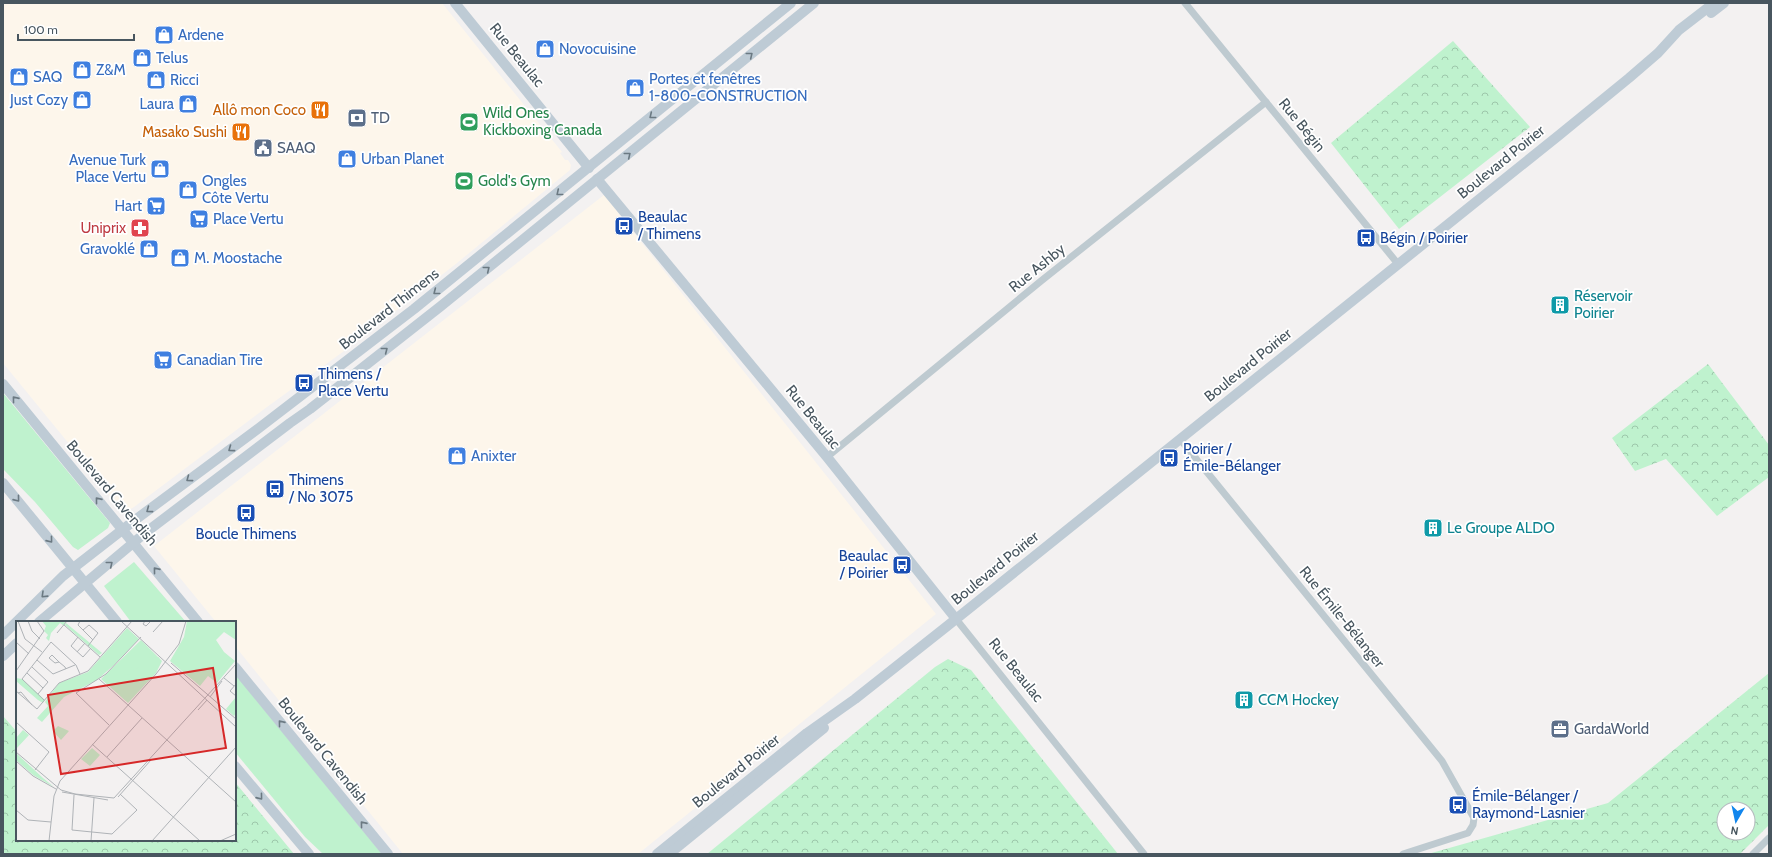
<svg xmlns="http://www.w3.org/2000/svg" width="1772" height="857" viewBox="0 0 1772 857" font-family="Cabin,sans-serif">
  <style>
    .commercial { fill: #fdf6eb }
    .grass { fill: #bff2ce }
    .forest { fill: url(#forest-crowns); fill-rule: evenodd }
    .lines { fill: none; stroke-linecap: round; stroke-linejoin: round }
    .street { stroke: #becad0; stroke-width: 7 }
    .secondary { stroke: #becbd5; stroke-width: 10 }
    .oneway { stroke: #6b7982 }
    .labels { text-anchor: middle; dominant-baseline: central; stroke-width: 3.5; stroke-linejoin: round; paint-order: stroke }
    .shop-label { font-size: 15px; fill: #366cbe; stroke: #fff; text-anchor: start }
    .street-label { font-size: 15px; fill: #48565f; stroke: #fff }
    .food-label { font-size: 15px; fill: #c56008; stroke: #fff; text-anchor: end }
    .leisure-label { font-size: 15px; fill: #27864d; stroke: #fff; text-anchor: start }
    .service-label { font-size: 15px; fill: #4e5e75; stroke: #fff; text-anchor: start }
    .transit-label { font-size: 15px; fill: #164399; stroke: #fff; text-anchor: start }
    .health-label { font-size: 15px; fill: #be3a42; stroke: #fff; text-anchor: end }
    .culture-label { font-size: 15px; fill: #0d838f; stroke: #fff; text-anchor: start }
    .inset-road { fill: none; stroke: #afb3b7; stroke-width: 1 }
    .view { fill: #d62828; fill-opacity: 0.15; stroke: #d62828; stroke-width: 2 }
    .inset-edge { fill: none; stroke: #48565f; stroke-width: 2 }
  </style>
  <defs>
    <pattern id="forest-crowns" width="20" height="18" patternUnits="userSpaceOnUse"><rect width="20" height="18" fill="#bff2ce"/><path d="M2 6a3 3 0 1 1 6 0M12 15a3 3 0 1 1 6 0" fill="none" stroke="#9dc7aa"/></pattern>
  </defs>
  <rect width="100%" height="100%" fill="#f3f1f1"/>
  <g class="commercial">
    <path d="M 3,3 L 442,3 L 562,152 L 560,153 L 565,160 L 568,160 L 571,165 L 570,170 L 457,263 L 351,346 L 267,407 L 134,507 L 129,510 L 119,508 L 70,445 L 3,363 Z"/>
    <path d="M 604,195 L 936,614 L 638,854 L 403,854 L 235,646 L 235,622 L 216,622 L 154,546 Z"/>
  </g>
  <g class="grass">
    <path d="M 3,393 L 110,523 L 108,528 L 78,550 L 73,547 L 35,502 L 3,469 Z"/>
    <path d="M 134,562 L 186,622 L 131,622 L 104,586 Z"/>
    <path d="M 235,674 L 382,854 L 323,854 L 305,837 L 235,752 Z"/>
  </g>
  <g class="forest">
    <path d="M 1453,41 L 1530,127 L 1399,229 L 1331,143 Z"/>
    <path d="M 1708,364 L 1769,445 L 1769,477 L 1717,516 L 1666,459 L 1635,471 L 1612,438 Z"/>
    <path d="M 948,659 L 971,670 L 1118,854 L 707,854 L 935,667 Z"/>
    <path d="M 1769,673 L 1769,825 L 1740,854 L 1428,854 L 1608,803 ZM 1724,809 L 1748,809 L 1748,833 L 1724,833 Z"/>
    <path d="M 3,716 L 17,732 L 17,840 L 235,840 L 235,782 L 294,854 L 3,854 Z"/>
  </g>
  <g class="lines">
    <g class="street">
      <path d="M 1185,3 L 1398,264"/>
      <path d="M 1180,439 L 1442,761 L 1474,818 L 1473,825 L 1468,833 L 1403,854"/>
      <path d="M 827,457 L 1041,281 L 1266,102"/>
      <path d="M 956,619 L 1144,854"/>
      <path d="M 1753,854 L 1769,838"/>
    </g>
    <g class="secondary">
      <path d="M 455,3 L 589,168"/>
      <path d="M 1711,13 L 1724,3"/>
      <path d="M 597,179 L 827,457 L 956,619"/>
      <path d="M 3,384 L 198,622"/>
      <path d="M 3,483 L 117,622"/>
      <path d="M 39,622 L 145,533 L 290,423 L 310,409 L 441,306 L 814,3"/>
      <path d="M 3,635 L 63,576 L 135,520 L 259,428 L 414,309 L 791,3"/>
      <path d="M 3,656 L 17,643"/>
      <path d="M 235,667 L 388,854"/>
      <path d="M 235,766 L 309,854"/>
      <path d="M 657,854 L 807,733 L 855,699 L 946,627 L 1558,136 L 1629,78 L 1658,53 L 1679,30 L 1714,3"/>
      <path d="M 669,854 L 824,728"/>
    </g>
  </g>
  <defs><path id="oneway-chevron" d="M-2-3.5L2.5 0L-2 3.5" fill="none" stroke-width="1.6" stroke-linecap="round" stroke-linejoin="round"/></defs>
  <g class="oneway">
    <use href="#oneway-chevron" transform="translate(750 55) rotate(-39)"/>
    <use href="#oneway-chevron" transform="translate(652 116) rotate(141)"/>
    <use href="#oneway-chevron" transform="translate(628 155) rotate(-39)"/>
    <use href="#oneway-chevron" transform="translate(559 193) rotate(141)"/>
    <use href="#oneway-chevron" transform="translate(487 269) rotate(-39)"/>
    <use href="#oneway-chevron" transform="translate(436 292) rotate(142)"/>
    <use href="#oneway-chevron" transform="translate(385 350) rotate(-38)"/>
    <use href="#oneway-chevron" transform="translate(15 399) rotate(-129)"/>
    <use href="#oneway-chevron" transform="translate(231 449) rotate(144)"/>
    <use href="#oneway-chevron" transform="translate(189 479) rotate(143)"/>
    <use href="#oneway-chevron" transform="translate(17 499) rotate(51)"/>
    <use href="#oneway-chevron" transform="translate(98 500) rotate(-129)"/>
    <use href="#oneway-chevron" transform="translate(149 510) rotate(143)"/>
    <use href="#oneway-chevron" transform="translate(50 540) rotate(51)"/>
    <use href="#oneway-chevron" transform="translate(110 564) rotate(-39)"/>
    <use href="#oneway-chevron" transform="translate(156 570) rotate(-129)"/>
    <use href="#oneway-chevron" transform="translate(44 595) rotate(136)"/>
    <use href="#oneway-chevron" transform="translate(281 723) rotate(-129)"/>
    <use href="#oneway-chevron" transform="translate(260 797) rotate(51)"/>
    <use href="#oneway-chevron" transform="translate(363 824) rotate(-129)"/>
  </g>
  <defs>
    <g id="shop-square" transform="scale(1)"><rect x="-9" y="-9" width="18" height="18" rx="4" fill="#3f7fe0" stroke="#fff"/><path d="M-5-2.5h2.3a2.7 3.5 0 0 1 5.4 0H5L5.5 6h-11ZM-1.5-2.5h3a1.5 2.3 0 0 0-3 0Z" fill="#fff"/></g>
    <g id="restaurant-square" transform="scale(1)"><rect x="-9" y="-9" width="18" height="18" rx="4" fill="#e8710a" stroke="#fff"/><path d="M-5-6h1v4h1v-4h1v4h1v-4h1v5L-1.5 .5V6h-2V.5L-5-1ZM5-6V6H3V1.5H1.5Q1.5-4 5-6Z" fill="#fff"/></g>
    <g id="bank-square" transform="scale(1)"><rect x="-9" y="-9" width="18" height="18" rx="4" fill="#5c6f8a" stroke="#fff"/><path d="M-6-4H6V4H-6ZM0-2.3a2.3 2.3 0 1 0 0 4.6a2.3 2.3 0 1 0 0-4.6Z" fill="#fff"/></g>
    <g id="stadium-square" transform="scale(1)"><rect x="-9" y="-9" width="18" height="18" rx="4" fill="#2e9e5b" stroke="#fff"/><path d="M0-5a6.5 5 0 1 0 0 10a6.5 5 0 1 0 0-10ZM-3.5-1.8h7v3.6h-7Z" fill="#fff"/></g>
    <g id="civic-square" transform="scale(1)"><rect x="-9" y="-9" width="18" height="18" rx="4" fill="#5c6f8a" stroke="#fff"/><path d="M-.6-6.5H3V-4.5H.6V-3L4-1V1h2V6H-6V1h2V-1L-.6-3ZM-1.2 2.5V6h2.4V2.5Z" fill="#fff"/></g>
    <g id="supermarket-square" transform="scale(1)"><rect x="-9" y="-9" width="18" height="18" rx="4" fill="#3f7fe0" stroke="#fff"/><path d="M-6-5.5h2.5l.6 2H6L4.5 2H-2.5L-4.4-4H-6ZM-1.5 3.2a1.3 1.3 0 1 0 .1 0ZM3 3.2a1.3 1.3 0 1 0 .1 0Z" fill="#fff"/></g>
    <g id="bus-square" transform="scale(1)"><rect x="-9" y="-9" width="18" height="18" rx="4" fill="#1a4fb4" stroke="#fff"/><path d="M-5-6H5V4H4V6H2V4H-2V6H-4V4H-5ZM-3.5-4V0h7V-4ZM-3.5 1.2v1.5H-2V1.2ZM2 1.2v1.5H3.5V1.2Z" fill="#fff"/></g>
    <g id="pharmacy-square" transform="scale(1)"><rect x="-9" y="-9" width="18" height="18" rx="4" fill="#e0444e" stroke="#fff"/><path d="M-2-6h4v4h4v4h-4v4h-4v-4h-4v-4h4Z" fill="#fff"/></g>
    <g id="building-square" transform="scale(1)"><rect x="-9" y="-9" width="18" height="18" rx="4" fill="#0f9aa8" stroke="#fff"/><path d="M-4-6H4V6H1V3H-1V6H-4ZM-2.5-4.3h1.7v1.8h-1.7ZM.8-4.3h1.7v1.8H.8ZM-2.5-1h1.7V.8h-1.7ZM.8-1h1.7V.8H.8Z" fill="#fff"/></g>
    <g id="office-square" transform="scale(1)"><rect x="-9" y="-9" width="18" height="18" rx="4" fill="#5c6f8a" stroke="#fff"/><path d="M-6-3h4V-5.5h4V-3h4V5H-6ZM-1-4.5V-3h2v-1.5ZM-6 0V1H6V0Z" fill="#fff"/></g>
  </defs>
  <g fill-rule="evenodd">
    <use href="#shop-square" x="164" y="35"/>
    <use href="#shop-square" x="545" y="49"/>
    <use href="#shop-square" x="142" y="58"/>
    <use href="#shop-square" x="82" y="70"/>
    <use href="#shop-square" x="19" y="77"/>
    <use href="#shop-square" x="156" y="80"/>
    <use href="#shop-square" x="635" y="88"/>
    <use href="#shop-square" x="82" y="100"/>
    <use href="#shop-square" x="188" y="104"/>
    <use href="#restaurant-square" x="320" y="110"/>
    <use href="#bank-square" x="357" y="118"/>
    <use href="#stadium-square" x="469" y="122"/>
    <use href="#restaurant-square" x="241" y="132"/>
    <use href="#civic-square" x="263" y="148"/>
    <use href="#shop-square" x="347" y="159"/>
    <use href="#shop-square" x="160" y="169"/>
    <use href="#stadium-square" x="464" y="181"/>
    <use href="#shop-square" x="188" y="190"/>
    <use href="#supermarket-square" x="156" y="206"/>
    <use href="#supermarket-square" x="199" y="219"/>
    <use href="#bus-square" x="624" y="226"/>
    <use href="#pharmacy-square" x="140" y="228"/>
    <use href="#bus-square" x="1366" y="238"/>
    <use href="#shop-square" x="149" y="249"/>
    <use href="#shop-square" x="180" y="258"/>
    <use href="#building-square" x="1560" y="305"/>
    <use href="#supermarket-square" x="163" y="360"/>
    <use href="#bus-square" x="304" y="383"/>
    <use href="#shop-square" x="457" y="456"/>
    <use href="#bus-square" x="1169" y="458"/>
    <use href="#bus-square" x="275" y="489"/>
    <use href="#bus-square" x="246" y="513"/>
    <use href="#building-square" x="1433" y="528"/>
    <use href="#bus-square" x="902" y="565"/>
    <use href="#building-square" x="1244" y="700"/>
    <use href="#office-square" x="1560" y="729"/>
    <use href="#bus-square" x="1458" y="805"/>
  </g>
  <g class="labels">
    <g class="shop-label">
      <text x="178" y="35">Ardene</text>
      <text x="559" y="49">Novocuisine</text>
      <text x="156" y="58">Telus</text>
      <text x="96" y="70">Z&amp;M</text>
      <text x="33" y="77">SAQ</text>
      <text x="649" y="79">Portes et fenêtres<tspan x="649" dy="17">1-800-CONSTRUCTION</tspan></text>
      <text x="170" y="80">Ricci</text>
      <text x="68" y="100" text-anchor="end">Just Cozy</text>
      <text x="174" y="104" text-anchor="end">Laura</text>
      <text x="361" y="159">Urban Planet</text>
      <text x="146" y="160" text-anchor="end">Avenue Turk<tspan x="146" dy="17">Place Vertu</tspan></text>
      <text x="202" y="181">Ongles<tspan x="202" dy="17">Côte Vertu</tspan></text>
      <text x="142" y="206" text-anchor="end">Hart</text>
      <text x="213" y="219">Place Vertu</text>
      <text x="135" y="249" text-anchor="end">Gravoklé</text>
      <text x="194" y="258">M. Moostache</text>
      <text x="177" y="360">Canadian Tire</text>
      <text x="471" y="456">Anixter</text>
    </g>
    <g class="street-label">
      <text transform="translate(517 55) rotate(51)">Rue Beaulac</text>
      <text transform="translate(1302 125) rotate(51)">Rue Bégin</text>
      <text transform="translate(1501 162) rotate(-39)">Boulevard Poirier</text>
      <text transform="translate(1037 268) rotate(-39)">Rue Ashby</text>
      <text transform="translate(389 309) rotate(-38)">Boulevard Thimens</text>
      <text transform="translate(1248 365) rotate(-39)">Boulevard Poirier</text>
      <text transform="translate(813 417) rotate(51)">Rue Beaulac</text>
      <text transform="translate(112 493) rotate(50)">Boulevard Cavendish</text>
      <text transform="translate(995 568) rotate(-39)">Boulevard Poirier</text>
      <text transform="translate(1342 617) rotate(51)">Rue Émile-Bélanger</text>
      <text transform="translate(1016 670) rotate(51)">Rue Beaulac</text>
      <text transform="translate(323 751) rotate(51)">Boulevard Cavendish</text>
      <text transform="translate(736 771) rotate(-39)">Boulevard Poirier</text>
    </g>
    <g class="food-label">
      <text x="306" y="110">Allô mon Coco</text>
      <text x="227" y="132">Masako Sushi</text>
    </g>
    <g class="leisure-label">
      <text x="483" y="113">Wild Ones<tspan x="483" dy="17">Kickboxing Canada</tspan></text>
      <text x="478" y="181">Gold's Gym</text>
    </g>
    <g class="service-label">
      <text x="371" y="118">TD</text>
      <text x="277" y="148">SAAQ</text>
      <text x="1574" y="729">GardaWorld</text>
    </g>
    <g class="transit-label">
      <text x="638" y="217">Beaulac<tspan x="638" dy="17">/ Thimens</tspan></text>
      <text x="1380" y="238">Bégin / Poirier</text>
      <text x="318" y="374">Thimens /<tspan x="318" dy="17">Place Vertu</tspan></text>
      <text x="1183" y="449">Poirier /<tspan x="1183" dy="17">Émile-Bélanger</tspan></text>
      <text x="289" y="480">Thimens<tspan x="289" dy="17">/ No 3075</tspan></text>
      <text x="246" y="534" text-anchor="middle">Boucle Thimens</text>
      <text x="888" y="556" text-anchor="end">Beaulac<tspan x="888" dy="17">/ Poirier</tspan></text>
      <text x="1472" y="796">Émile-Bélanger /<tspan x="1472" dy="17">Raymond-Lasnier</tspan></text>
    </g>
    <g class="health-label">
      <text x="126" y="228">Uniprix</text>
    </g>
    <g class="culture-label">
      <text x="1574" y="296">Réservoir<tspan x="1574" dy="17">Poirier</tspan></text>
      <text x="1447" y="528">Le Groupe ALDO</text>
      <text x="1258" y="700">CCM Hockey</text>
    </g>
  </g>
  <g transform="translate(16 621)">
    <rect width="220" height="220" fill="#f3f1f1"/>
    <path d="M 50,2 L 86,32 L 83,34 L 49,4 ZM 125,19 L 146,40 L 140,52 L 112,82 L 85,58 ZM 0,132 L 27,157 L 38,166 L 17,154 L 0,139 Z" fill="#bff2ce"/>
    <path d="M 26,0 L 50,0 L 48,5 L 44,2 L 35,12 L 33,20 L 30,17 L 32,14 L 28,10 L 30,5 ZM 171,0 L 220,0 L 220,19 L 208,11 L 200,19 L 208,31 L 219,40 L 201,62 L 192,55 L 184,65 L 154,40 L 168,16 ZM 111,7 L 123,18 L 98,44 L 81,59 L 48,76 L 26,101 L 21,97 L 32,85 L 29,81 L 43,62 L 72,51 ZM 127,26 L 134,30 L 133,39 L 143,36 L 144,39 L 137,47 L 137,52 L 112,80 L 109,79 L 88,59 L 88,57 L 100,47 L 109,54 L 115,53 L 117,50 L 111,44 L 118,49 L 125,45 L 116,34 ZM 0,57 L 6,58 L 29,79 L 27,82 L 22,79 L 0,60 ZM 220,76 L 220,92 L 218,95 L 210,88 ZM 42,105 L 53,110 L 45,119 L 37,110 ZM 7,109 L 13,114 L 0,128 L 0,117 ZM 76,127 L 84,134 L 74,145 L 65,138 Z" fill="#bff2ce"/>
    <path class="inset-road" d="M 2,0 L 9,18 L 26,31M 12,0 L 16,10 L 24,18M 64,0 L 62,4 L 77,19M 105,0 L 220,106M 129,0 L 127,3 L 130,5 L 135,0M 48,4 L 84,36M 67,9 L 73,4 L 82,12 L 72,25M 137,11 L 147,0M 41,12 L 51,0M 62,16 L 55,25 L 67,36 L 75,27M 0,21 L 13,33M 61,31 L 69,22M 21,39 L 37,53 L 59,44M 43,41 L 39,42 L 33,37 L 36,34 L 43,41 L 49,46 L 50,48M 155,42 L 220,98M 16,46 L 32,61 L 22,73M 0,50 L 28,10 L 21,0M 11,52 L 27,67M 208,57 L 218,65M 83,58 L 220,181M 220,63 L 214,70 L 220,75M 0,70 L 21,88 L 43,62 L 72,50 L 116,0M 2,72 L 5,71 L 16,84M 194,76 L 206,60M 28,79 L 6,58 L 35,21 L 60,44 L 64,53M 182,89 L 191,79M 0,101 L 33,131 L 19,149M 93,104 L 60,72 L 90,53 L 125,16M 76,123 L 184,220M 0,131 L 45,169 L 59,173 L 98,177 L 220,43M 91,136 L 126,97M 0,140 L 17,155 L 40,168M 46,171 L 92,179M 58,174 L 56,209 L 96,213 L 121,189 L 104,173M 102,176 L 135,139M 0,189 L 12,199 L 35,201M 33,220 L 38,175 L 44,160 L 140,53 L 163,23 L 170,0M 75,220 L 78,177M 136,220 L 220,126M 204,220 L 220,213"/>
    <path class="view" d="M 197,47 L 210,127 L 45,153 L 32,74 Z"/>
    <rect width="220" height="220" class="inset-edge"/>
  </g>
  <rect width="1772" height="857" fill="none" stroke="#48565f" stroke-width="8"/>
  <g transform="translate(1736 821) rotate(189)"><circle r="19" fill="#ffffff" stroke="#b6bbbf"/>
  <path d="M0-3L7 15L0 10L-7 15Z" fill="#1186ed"/>
  <text y="-6" font-size="11" font-weight="bold" text-anchor="middle" fill="#48565f">N</text>
  </g>
  <path d="M18 34v6h116v-6" fill="none" stroke="#48565f" stroke-width="2"/>
  <text x="24" y="34" font-size="12" fill="#48565f" stroke="#ffffff" stroke-width="3" paint-order="stroke">100 m</text>
</svg>
